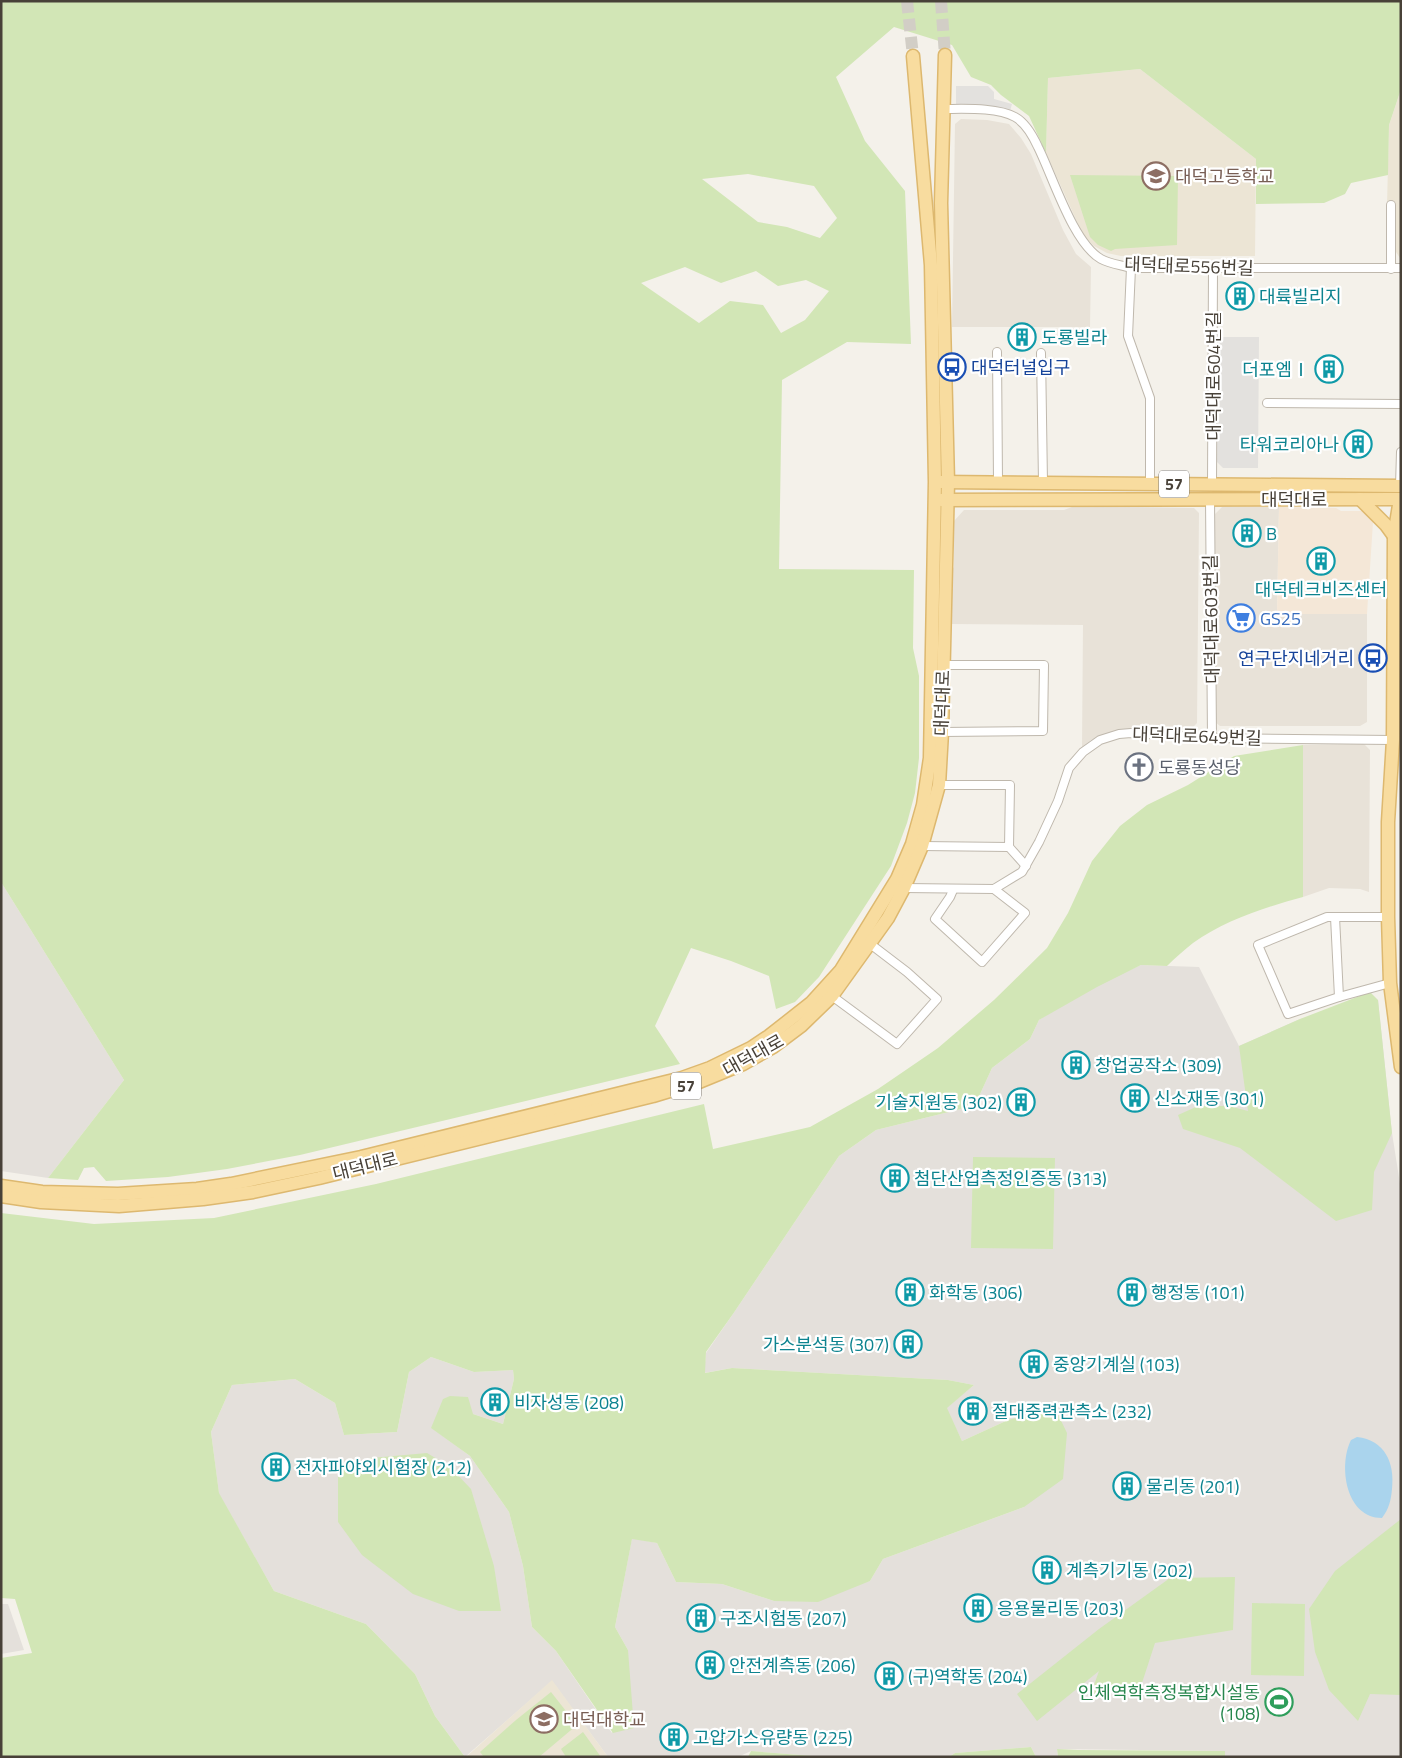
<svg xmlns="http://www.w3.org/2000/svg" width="1402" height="1758" viewBox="0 0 1402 1758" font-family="'Titillium Web','Noto Sans KR',sans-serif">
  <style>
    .residential { fill: #e8e2d8 }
    .commercial { fill: #f4e7d7 }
    .industrial { fill: #e4e0db }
    .education { fill: #ece5d5 }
    .green { fill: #d2e6b6; fill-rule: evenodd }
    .parking { fill: #e3e1de }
    .water { fill: #aad4ed }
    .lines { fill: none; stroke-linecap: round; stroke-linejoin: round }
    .primary-tunnel { stroke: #d2cec6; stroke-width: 12; stroke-dasharray: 12 6; stroke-linecap: butt }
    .minor-casing { stroke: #bfb8ad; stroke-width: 10 }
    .primary-casing { stroke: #ddb86f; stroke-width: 15 }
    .minor { stroke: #fff; stroke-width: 8 }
    .primary { stroke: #f8dc9f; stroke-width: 12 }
    .labels { text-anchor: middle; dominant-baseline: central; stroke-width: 4.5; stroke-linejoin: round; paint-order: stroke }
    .shield { fill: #fff; stroke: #7f7a74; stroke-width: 1 }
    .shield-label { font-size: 16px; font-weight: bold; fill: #484138 }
    .education-label { font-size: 18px; fill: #785e54; stroke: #fff; text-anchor: start }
    .street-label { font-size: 18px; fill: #484138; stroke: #fff }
    .culture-label { font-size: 18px; fill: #0d838f; stroke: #fff; text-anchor: start }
    .transit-label { font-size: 18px; fill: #164399; stroke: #fff; text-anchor: start }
    .shop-label { font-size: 18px; fill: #366cbe; stroke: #fff; text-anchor: start }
    .worship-label { font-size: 18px; fill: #5b616d; stroke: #fff; text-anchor: start }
    .leisure-label { font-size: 18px; fill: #27864d; stroke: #fff; text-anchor: end }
  </style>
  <rect width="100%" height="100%" fill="#f4f1ea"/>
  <g class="residential">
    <path d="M 961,119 L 987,120 L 1009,124 L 1021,138 L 1031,154 L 1063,230 L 1076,254 L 1091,267 L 1090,327 L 952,327 L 955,124 Z"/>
    <path d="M 1080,506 L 1194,508 L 1199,513 L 1197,723 L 1191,729 L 1125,729 L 1091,740 L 1082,747 L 1083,625 L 950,624 L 949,575 L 954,567 L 954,521 L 964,510 L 1064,510 L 1072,507 Z"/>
    <path d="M 1222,507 L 1279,507 L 1277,614 L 1367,614 L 1367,722 L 1360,726 L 1220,726 L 1214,721 L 1215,514 Z"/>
    <path d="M 1364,744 L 1370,750 L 1369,892 L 1360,889 L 1329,888 L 1303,897 L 1303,745 Z"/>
  </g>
  <path class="commercial" d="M 1279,507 L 1336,508 L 1341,511 L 1363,511 L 1373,522 L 1367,614 L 1277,614 Z"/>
  <g class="industrial">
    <path d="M 1,882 L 124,1080 L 48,1178 L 1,1171 Z"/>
    <path d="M 1141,965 L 1199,967 L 1239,1046 L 1300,1019 L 1378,1000 L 1392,1133 L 1401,1190 L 1401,1757 L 1225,1757 L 1225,1751 L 1057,1749 L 1058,1757 L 1036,1757 L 1031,1747 L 955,1753 L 949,1757 L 825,1757 L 751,1751 L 738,1757 L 608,1757 L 552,1681 L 465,1757 L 435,1716 L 415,1674 L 366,1624 L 274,1591 L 219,1494 L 211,1432 L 232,1385 L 295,1379 L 335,1403 L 344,1435 L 397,1432 L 409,1372 L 431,1357 L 474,1372 L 513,1370 L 514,1379 L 503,1424 L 473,1414 L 432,1428 L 470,1456 L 509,1512 L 523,1566 L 532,1627 L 556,1651 L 612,1733 L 628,1650 L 615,1627 L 632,1538 L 657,1543 L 676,1582 L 722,1584 L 774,1601 L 870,1581 L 883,1559 L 1024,1507 L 1008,1420 L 962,1441 L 946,1408 L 974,1385 L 948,1380 L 732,1368 L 704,1373 L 706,1353 L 733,1314 L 839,1156 L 876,1130 L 961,1109 L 976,1103 L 992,1068 L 1030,1039 L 1039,1020 L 1083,991 Z"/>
    <path d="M 1,1604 L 8,1604 L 24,1650 L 1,1654 Z"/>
  </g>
  <g class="education">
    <path d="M 1140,69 L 1256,159 L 1255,256 L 1121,256 L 1107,253 L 1094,246 L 1083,235 L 1046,153 L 1048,78 Z"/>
    <path d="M 1401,89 L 1401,258 L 1400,258 L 1396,252 L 1396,206 L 1387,205 L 1389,125 Z"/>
    <path d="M 552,1680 L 608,1757 L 466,1757 Z"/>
  </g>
  <g class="green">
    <path d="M 1,1 L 1401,1 L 1401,89 L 1389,125 L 1388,175 L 1351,183 L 1345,194 L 1324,203 L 1256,204 L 1256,159 L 1140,69 L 1048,78 L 1046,153 L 1029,116 L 1001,95 L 991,85 L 971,77 L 952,45 L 894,27 L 836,77 L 865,141 L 905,191 L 911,344 L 847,342 L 782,380 L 779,569 L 914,570 L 913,648 L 919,676 L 919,758 L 915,793 L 907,823 L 891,866 L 819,977 L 795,1002 L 776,1009 L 769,976 L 731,961 L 691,948 L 655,1026 L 680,1064 L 300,1155 L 227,1169 L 168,1177 L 106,1181 L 94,1167 L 84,1168 L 78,1180 L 48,1178 L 124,1080 L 1,882 ZM 748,174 L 814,186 L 837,218 L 820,238 L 787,227 L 758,222 L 702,179 ZM 685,267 L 721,283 L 756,271 L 778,286 L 806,280 L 829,291 L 805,320 L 781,333 L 763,305 L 730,301 L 699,323 L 641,283 Z"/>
    <path d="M 1070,175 L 1178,176 L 1177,245 L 1115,249 L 1111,251 L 1098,245 L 1090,237 Z"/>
    <path d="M 1303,745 L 1303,897 C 1266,907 1225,920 1193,943 C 1184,950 1175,958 1167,966 L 1141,965 L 1097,987 L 1039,1020 L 1030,1039 L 992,1068 L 976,1103 L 961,1109 L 876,1130 L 839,1156 L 733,1314 L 706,1352 L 705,1373 L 732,1368 L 948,1380 L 974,1385 L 947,1408 L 962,1441 L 1008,1420 L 1055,1408 L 1067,1433 L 1063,1479 L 1024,1507 L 883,1559 L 870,1581 L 818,1602 L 774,1601 L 722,1584 L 676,1582 L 657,1543 L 632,1539 L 615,1627 L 628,1650 L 634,1728 L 613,1733 L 556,1651 L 532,1627 L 523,1566 L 509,1512 L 470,1456 L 431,1428 L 443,1399 L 450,1396 L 468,1397 L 473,1414 L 503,1424 L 514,1379 L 513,1370 L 474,1372 L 431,1357 L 409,1372 L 397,1432 L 344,1435 L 335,1403 L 295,1379 L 232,1385 L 211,1432 L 219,1493 L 274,1591 L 366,1624 L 415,1674 L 435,1716 L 465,1757 L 1,1757 L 1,1658 L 32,1653 L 15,1599 L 1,1598 L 1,1213 L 94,1224 L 214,1218 L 376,1184 L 704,1104 L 713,1149 L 810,1127 L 878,1089 L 938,1048 L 994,1000 L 1047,948 L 1068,913 L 1092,861 L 1120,826 L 1147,805 L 1188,785 L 1234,756 Z"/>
    <path d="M 1370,992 L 1378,1000 L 1392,1133 L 1374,1172 L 1372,1210 L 1336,1221 L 1240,1148 L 1183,1129 L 1178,1115 L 1198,1106 L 1229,1106 L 1248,1111 L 1239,1046 L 1300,1019 Z"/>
    <path d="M 973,1157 L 1055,1158 L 1053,1249 L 971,1248 Z"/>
    <path d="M 427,1453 L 449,1466 L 471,1489 L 494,1566 L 501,1611 L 459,1611 L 413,1594 L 362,1555 L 338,1522 L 338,1472 L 371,1458 Z"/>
    <path d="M 1401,1519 L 1401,1695 L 1370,1694 L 1358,1721 L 1329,1690 L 1315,1652 L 1309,1609 L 1335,1571 Z"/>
    <path d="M 1235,1577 L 1233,1630 L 1155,1643 L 1141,1686 L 1090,1696 L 1099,1671 L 1037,1721 L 1017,1694 L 1099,1629 L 1170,1578 Z"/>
    <path d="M 1252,1603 L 1305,1604 L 1304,1676 L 1251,1675 Z"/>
    <path d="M 551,1692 L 577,1725 L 539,1757 L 484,1757 L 480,1752 L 516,1720 Z"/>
    <path d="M 583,1732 L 601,1757 L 566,1757 L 561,1749 Z"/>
    <path d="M 1031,1747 L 1036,1757 L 949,1757 L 955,1753 Z"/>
    <path d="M 1057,1749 L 1078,1750 L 1225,1751 L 1225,1757 L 1058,1757 Z"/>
    <path d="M 751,1751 L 825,1757 L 748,1757 Z"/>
  </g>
  <g class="parking">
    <path d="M 956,86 L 988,86 L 994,92 L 994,99 L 1012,104 L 1010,111 L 993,106 L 956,106 Z"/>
    <path d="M 1218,337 L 1259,337 L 1258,468 L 1223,468 L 1217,462 Z"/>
  </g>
  <path class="water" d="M 1357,1437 C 1385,1440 1395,1463 1392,1489 C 1391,1500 1389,1509 1382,1518 C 1346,1518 1338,1466 1351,1440 Z"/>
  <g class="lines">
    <g class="primary-tunnel">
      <path d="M 907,1 L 913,56"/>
      <path d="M 941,1 L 945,55"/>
    </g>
    <g class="minor-casing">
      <g id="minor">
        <path d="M 943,109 C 964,109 997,107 1015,117 C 1026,123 1033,136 1038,147 C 1053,177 1073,243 1101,259 C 1110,264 1121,265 1131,268 L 1401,268"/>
        <path d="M 1391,205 L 1391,269"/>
        <path d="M 1131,268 L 1128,336 L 1150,398 L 1150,484"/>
        <path d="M 997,352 L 998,482"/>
        <path d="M 1041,353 L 1043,483"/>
        <path d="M 1267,403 L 1401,404"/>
        <path d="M 1212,484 L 1213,268"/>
        <path d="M 1400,486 L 1401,452"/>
        <path d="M 1210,499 L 1212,738"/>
        <path d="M 942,732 L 1043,731 L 1044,665 L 944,665"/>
        <path d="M 922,846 L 1009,847 L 1010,785 L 939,785"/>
        <path d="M 1009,847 L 1026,866"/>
        <path d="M 904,888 L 994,889 L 1022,872 L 1039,842 L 1058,801 L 1069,768 L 1083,752 L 1100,740 L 1119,734 L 1131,733 L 1212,738 L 1393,740"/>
        <path d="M 953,890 L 950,897 L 935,919 L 982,962 L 1025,913 L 994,889"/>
        <path d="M 1335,917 L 1339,997"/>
        <path d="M 1388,917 L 1327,917 L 1258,945 L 1288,1014 L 1339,997 L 1390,983"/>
        <path d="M 832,996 L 897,1044 L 937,999 L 907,972 L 869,943"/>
      </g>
    </g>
    <g class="primary-casing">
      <g id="primary">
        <path d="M 940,482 L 1401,486"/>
        <path d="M 1360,499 L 1386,525 L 1394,536"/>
        <path d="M 1400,499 L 1394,536 L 1393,740 L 1388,822 L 1388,917 L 1390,983 L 1401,1067"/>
        <path d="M 941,500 L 1401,499"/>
        <path d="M 1,1186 L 42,1192 L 118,1194 L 197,1189 L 231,1184 L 361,1157 L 682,1078 L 710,1068 L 751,1048 L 769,1036 L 811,1003 L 841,970 L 897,879 L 912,844 L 923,805 L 930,758 L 935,482 L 931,265 L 913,56"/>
        <path d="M 1,1196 L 41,1202 L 119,1206 L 203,1199 L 253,1192 L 319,1178 L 653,1096 L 699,1082 L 743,1064 L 773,1047 L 801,1026 L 832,996 L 888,918 L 904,888 L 922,846 L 939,785 L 942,732 L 948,482 L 941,203 L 945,55"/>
      </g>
    </g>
    <use href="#minor" class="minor"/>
    <use href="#primary" class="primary"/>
  </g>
  <defs>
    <g id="school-ring" transform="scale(1.4375)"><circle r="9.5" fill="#fff" stroke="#8d6e63" stroke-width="1.5"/><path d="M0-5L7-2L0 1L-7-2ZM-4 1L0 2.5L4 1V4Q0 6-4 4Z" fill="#8d6e63"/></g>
    <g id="building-ring" transform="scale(1.4375)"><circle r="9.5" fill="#fff" stroke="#0f9aa8" stroke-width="1.5"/><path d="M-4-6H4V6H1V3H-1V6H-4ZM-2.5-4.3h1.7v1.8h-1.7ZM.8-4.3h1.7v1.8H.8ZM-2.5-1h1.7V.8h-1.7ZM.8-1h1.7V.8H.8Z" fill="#0f9aa8"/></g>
    <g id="bus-ring" transform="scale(1.4375)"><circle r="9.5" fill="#fff" stroke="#1a4fb4" stroke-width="1.5"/><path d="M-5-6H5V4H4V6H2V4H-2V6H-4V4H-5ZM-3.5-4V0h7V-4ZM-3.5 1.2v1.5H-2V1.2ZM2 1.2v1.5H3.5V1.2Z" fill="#1a4fb4"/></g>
    <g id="supermarket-ring" transform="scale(1.4375)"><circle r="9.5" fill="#fff" stroke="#3f7fe0" stroke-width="1.5"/><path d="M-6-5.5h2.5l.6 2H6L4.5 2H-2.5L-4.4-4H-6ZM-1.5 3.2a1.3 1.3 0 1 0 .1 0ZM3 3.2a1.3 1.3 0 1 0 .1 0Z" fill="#3f7fe0"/></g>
    <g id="church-ring" transform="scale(1.4375)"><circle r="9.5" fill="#fff" stroke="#6b7280" stroke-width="1.5"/><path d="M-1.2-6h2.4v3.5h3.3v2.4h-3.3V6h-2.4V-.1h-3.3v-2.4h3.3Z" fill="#6b7280"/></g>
    <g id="stadium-ring" transform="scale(1.4375)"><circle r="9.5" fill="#fff" stroke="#2e9e5b" stroke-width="1.5"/><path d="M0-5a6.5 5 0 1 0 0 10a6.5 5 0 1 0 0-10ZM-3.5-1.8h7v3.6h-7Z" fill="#2e9e5b"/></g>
    <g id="university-ring" transform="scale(1.4375)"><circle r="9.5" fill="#fff" stroke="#8d6e63" stroke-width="1.5"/><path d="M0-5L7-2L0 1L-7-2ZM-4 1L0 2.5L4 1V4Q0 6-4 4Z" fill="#8d6e63"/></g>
  </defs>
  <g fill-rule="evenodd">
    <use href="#school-ring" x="1156" y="176"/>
    <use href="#building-ring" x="1240" y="296"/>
    <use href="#building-ring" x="1022" y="337"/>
    <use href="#bus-ring" x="952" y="367"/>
    <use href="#building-ring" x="1329" y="369"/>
    <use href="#building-ring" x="1358" y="444"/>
    <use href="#building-ring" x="1247" y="533"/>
    <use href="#building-ring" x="1321" y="561"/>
    <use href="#supermarket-ring" x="1241" y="618"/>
    <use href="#bus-ring" x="1373" y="658"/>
    <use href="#church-ring" x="1139" y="767"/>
    <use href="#building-ring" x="1076" y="1065"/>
    <use href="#building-ring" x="1135" y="1098"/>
    <use href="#building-ring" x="1021" y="1102"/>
    <use href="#building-ring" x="895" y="1178"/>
    <use href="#building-ring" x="910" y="1292"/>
    <use href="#building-ring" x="1132" y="1292"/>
    <use href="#building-ring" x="908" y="1344"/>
    <use href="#building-ring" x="1034" y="1364"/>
    <use href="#building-ring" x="495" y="1402"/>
    <use href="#building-ring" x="973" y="1411"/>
    <use href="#building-ring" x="276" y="1467"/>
    <use href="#building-ring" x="1127" y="1486"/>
    <use href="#building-ring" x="1047" y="1570"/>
    <use href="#building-ring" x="978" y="1608"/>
    <use href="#building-ring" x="701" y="1618"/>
    <use href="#building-ring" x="710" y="1665"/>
    <use href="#building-ring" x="889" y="1676"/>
    <use href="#stadium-ring" x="1279" y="1702"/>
    <use href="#university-ring" x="544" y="1719"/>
    <use href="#building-ring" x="674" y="1737"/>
  </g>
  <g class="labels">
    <g class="shield">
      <rect x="1159" y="470.5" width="30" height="27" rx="4"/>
      <rect x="671" y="1072.5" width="30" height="27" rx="4"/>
    </g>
    <g class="shield-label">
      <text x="1174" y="484">57</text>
      <text x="686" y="1086">57</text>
    </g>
    <g class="education-label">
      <text x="1175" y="176">대덕고등학교</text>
      <text x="563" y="1719">대덕대학교</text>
    </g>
    <g class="street-label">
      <text transform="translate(1189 266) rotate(2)">대덕대로556번길</text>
      <text transform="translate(1213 376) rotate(-90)">대덕대로604번길</text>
      <text x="1294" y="499">대덕대로</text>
      <text transform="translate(1211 619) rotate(-91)">대덕대로603번길</text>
      <text transform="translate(942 703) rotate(-88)">대덕대로</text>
      <text transform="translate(1197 736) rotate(2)">대덕대로649번길</text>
      <text transform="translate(753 1055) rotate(-29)">대덕대로</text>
      <text transform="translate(365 1166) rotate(-14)">대덕대로</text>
    </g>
    <g class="culture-label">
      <text x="1259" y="296">대륙빌리지</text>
      <text x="1041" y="337">도룡빌라</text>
      <text x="1310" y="369" text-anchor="end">더포엠Ⅰ</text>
      <text x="1339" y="444" text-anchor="end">타워코리아나</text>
      <text x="1266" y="533">B</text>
      <text x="1321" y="589" text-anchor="middle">대덕테크비즈센터</text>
      <text x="1095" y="1065">창업공작소 (309)</text>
      <text x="1154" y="1098">신소재동 (301)</text>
      <text x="1002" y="1102" text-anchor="end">기술지원동 (302)</text>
      <text x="914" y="1178">첨단산업측정인증동 (313)</text>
      <text x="929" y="1292">화학동 (306)</text>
      <text x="1151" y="1292">행정동 (101)</text>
      <text x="889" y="1344" text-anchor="end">가스분석동 (307)</text>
      <text x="1053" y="1364">중앙기계실 (103)</text>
      <text x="514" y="1402">비자성동 (208)</text>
      <text x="992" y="1411">절대중력관측소 (232)</text>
      <text x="295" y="1467">전자파야외시험장 (212)</text>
      <text x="1146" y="1486">물리동 (201)</text>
      <text x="1066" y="1570">계측기기동 (202)</text>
      <text x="997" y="1608">응용물리동 (203)</text>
      <text x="720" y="1618">구조시험동 (207)</text>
      <text x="729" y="1665">안전계측동 (206)</text>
      <text x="908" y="1676">(구)역학동 (204)</text>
      <text x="693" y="1737">고압가스유량동 (225)</text>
    </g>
    <g class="transit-label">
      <text x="971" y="367">대덕터널입구</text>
      <text x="1354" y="658" text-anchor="end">연구단지네거리</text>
    </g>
    <g class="shop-label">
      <text x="1260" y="618">GS25</text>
    </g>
    <g class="worship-label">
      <text x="1158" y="767">도룡동성당</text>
    </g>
    <g class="leisure-label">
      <text x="1260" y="1692">인체역학측정복합시설동<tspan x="1260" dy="21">(108)</tspan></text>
    </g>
  </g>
  <rect width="1402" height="1758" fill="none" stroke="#484138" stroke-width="5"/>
</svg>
